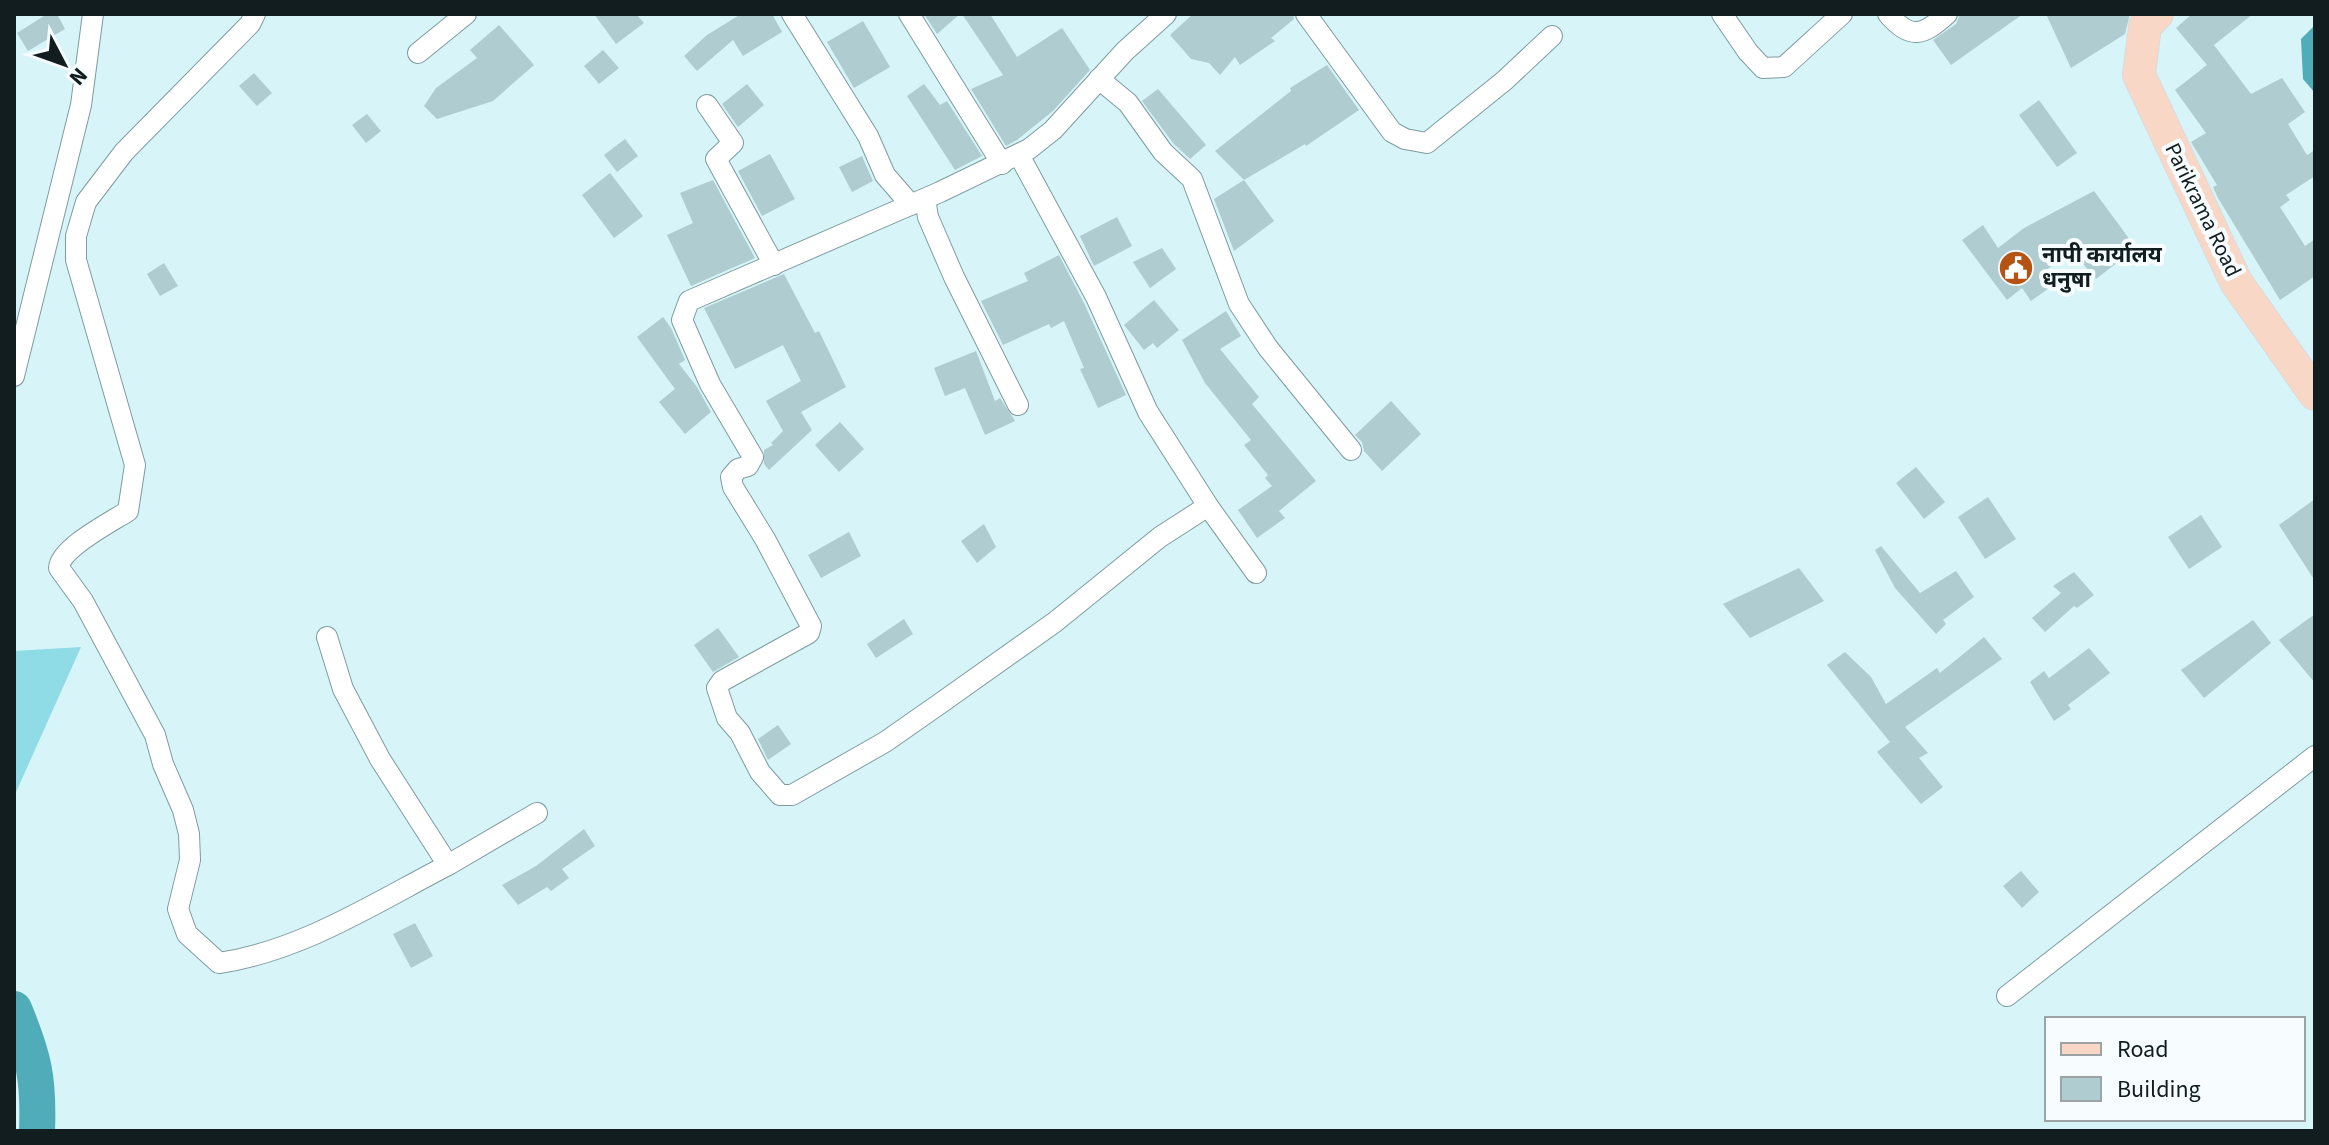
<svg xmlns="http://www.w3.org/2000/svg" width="2329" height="1145" viewBox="0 0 2329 1145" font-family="'Source Sans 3','Noto Sans Devanagari',sans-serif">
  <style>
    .green { fill: #8fdbe6 }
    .water { fill: #4facb8 }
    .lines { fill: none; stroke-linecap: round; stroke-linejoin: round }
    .river { stroke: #4facb8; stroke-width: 36 }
    .building { fill: #afccd0 }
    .street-casing { stroke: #7f9b9e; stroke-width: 22 }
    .primary-casing { stroke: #d9dbdb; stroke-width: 34 }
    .street { stroke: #fff; stroke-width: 20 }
    .primary { stroke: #f9d7c6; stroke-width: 32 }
    .labels { text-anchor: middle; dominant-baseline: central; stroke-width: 8; stroke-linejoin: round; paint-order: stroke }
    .street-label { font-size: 22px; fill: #121d1f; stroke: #f7fdfe }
    .poi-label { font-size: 22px; font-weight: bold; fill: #121d1f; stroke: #f7fdfe; text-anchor: start }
  </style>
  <rect width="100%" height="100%" fill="#d7f5f9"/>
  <path class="green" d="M 81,647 L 17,790 L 14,796 L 14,651 Z"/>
  <path class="water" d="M 2315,25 L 2315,93 L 2303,79 L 2301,39 Z"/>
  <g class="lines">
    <path class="river" d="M 14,1009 C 34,1057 39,1079 37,1131"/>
  </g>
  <g class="building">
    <path d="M 47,14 L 57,14 L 65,29 L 28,51 L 17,33 Z"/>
    <path d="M 594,14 L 636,14 L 644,23 L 616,44 Z"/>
    <path d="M 741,14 L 772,14 L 782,32 L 743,56 L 733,40 L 697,71 L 684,56 L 707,35 Z"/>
    <path d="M 924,14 L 960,14 L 937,34 Z"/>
    <path d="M 962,14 L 990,14 L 1017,57 L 1062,28 L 1090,70 L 1053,111 L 1017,140 L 1006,146 L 971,89 L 1003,75 Z"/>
    <path d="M 1193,14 L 1293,14 L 1294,19 L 1271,38 L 1275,41 L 1240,65 L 1235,57 L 1220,75 L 1209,63 L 1191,59 L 1170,35 Z"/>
    <path d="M 1960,14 L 2023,14 L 1951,65 L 1933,40 L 1956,24 Z"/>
    <path d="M 2046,14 L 2130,14 L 2125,34 L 2071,68 Z"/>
    <path d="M 2192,14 L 2253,14 L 2214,45 L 2251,94 L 2282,78 L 2305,112 L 2288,124 L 2307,155 L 2315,150 L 2315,176 L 2286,195 L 2290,200 L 2280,207 L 2305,246 L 2315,239 L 2315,276 L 2280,300 L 2218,198 L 2213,187 L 2217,185 L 2191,142 L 2206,133 L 2175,90 L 2207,65 L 2176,28 Z"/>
    <path d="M 863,21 L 890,67 L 854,88 L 827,42 Z"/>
    <path d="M 499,25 L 534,65 L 493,101 L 437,119 L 424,106 L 436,88 L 477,58 L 470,50 Z"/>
    <path d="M 603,50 L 619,68 L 599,84 L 584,66 Z"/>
    <path d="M 1327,65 L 1359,110 L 1306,146 L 1305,144 L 1244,180 L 1215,151 L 1291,91 L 1290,88 Z"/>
    <path d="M 254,73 L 272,93 L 257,106 L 239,86 Z"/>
    <path d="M 747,84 L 764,105 L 738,127 L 722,104 Z"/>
    <path d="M 924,84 L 940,105 L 947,101 L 982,156 L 955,170 L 907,96 Z"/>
    <path d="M 1158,89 L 1206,145 L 1190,159 L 1173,143 L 1142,101 Z"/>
    <path d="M 2039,100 L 2077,153 L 2057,167 L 2019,115 Z"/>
    <path d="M 367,114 L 381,131 L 366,143 L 352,125 Z"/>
    <path d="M 625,139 L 638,156 L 617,172 L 604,155 Z"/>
    <path d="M 770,154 L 795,199 L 762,216 L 738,171 Z"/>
    <path d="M 862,156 L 873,181 L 852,192 L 839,167 Z"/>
    <path d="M 610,173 L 643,216 L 614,238 L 582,195 Z"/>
    <path d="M 713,180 L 755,258 L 691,286 L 667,235 L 693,223 L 680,193 Z"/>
    <path d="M 1244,180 L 1274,221 L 1234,251 L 1214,199 Z"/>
    <path d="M 2094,191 L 2136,248 L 2096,279 L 2072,251 L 2042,273 L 2052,286 L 2031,301 L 2022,288 L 2007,300 L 1962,240 L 1983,225 L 1998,248 L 2024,228 Z"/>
    <path d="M 1117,217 L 1132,246 L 1094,266 L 1080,236 Z"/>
    <path d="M 1162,248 L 1176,269 L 1150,288 L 1133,262 Z"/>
    <path d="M 1059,255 L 1084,303 L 1126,395 L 1098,408 L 1080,369 L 1084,368 L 1064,321 L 1051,328 L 1049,324 L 1003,345 L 981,301 L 1028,281 L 1024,273 Z"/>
    <path d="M 164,263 L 178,286 L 160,296 L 147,274 Z"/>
    <path d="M 784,274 L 815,333 L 819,331 L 846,387 L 801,412 L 812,430 L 769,470 L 764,464 L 764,450 L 773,445 L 771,443 L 783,431 L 766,401 L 801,381 L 783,345 L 735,369 L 704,308 Z"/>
    <path d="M 1154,300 L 1179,330 L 1157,348 L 1153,343 L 1144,350 L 1124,325 Z"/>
    <path d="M 1226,311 L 1241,336 L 1220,349 L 1259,397 L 1252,404 L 1316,481 L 1279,511 L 1285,518 L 1257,538 L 1238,510 L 1272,486 L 1265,478 L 1268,475 L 1244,445 L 1251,440 L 1205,383 L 1182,340 Z"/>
    <path d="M 663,317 L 671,328 L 685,360 L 679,364 L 697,387 L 711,412 L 685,434 L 659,402 L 675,389 L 637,337 Z"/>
    <path d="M 976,351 L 995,401 L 1000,398 L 1015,421 L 985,435 L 965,388 L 945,396 L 934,368 Z"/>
    <path d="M 1391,401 L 1421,434 L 1382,471 L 1364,451 L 1362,442 L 1355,435 Z"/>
    <path d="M 840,422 L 864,449 L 839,472 L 815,445 Z"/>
    <path d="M 1916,467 L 1945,502 L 1924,519 L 1896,483 Z"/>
    <path d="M 1988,497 L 2016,539 L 1985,559 L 1958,517 Z"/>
    <path d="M 2315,499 L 2315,581 L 2279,525 Z"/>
    <path d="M 2201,515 L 2222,547 L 2189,569 L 2168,537 Z"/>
    <path d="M 984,524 L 996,547 L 977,563 L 961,541 Z"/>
    <path d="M 849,532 L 861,556 L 821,578 L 808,555 Z"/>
    <path d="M 1881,546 L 1920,593 L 1956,571 L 1974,597 L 1943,620 L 1946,624 L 1936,634 L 1895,588 L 1875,550 Z"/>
    <path d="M 1799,568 L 1824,601 L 1750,638 L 1723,604 Z"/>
    <path d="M 2074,572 L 2094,595 L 2077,608 L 2074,606 L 2045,632 L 2032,618 L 2061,593 L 2053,586 Z"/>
    <path d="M 2315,614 L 2315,683 L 2279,640 Z"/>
    <path d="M 904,619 L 913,634 L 876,658 L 867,644 Z"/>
    <path d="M 2253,620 L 2271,643 L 2204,698 L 2181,670 Z"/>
    <path d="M 718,628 L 739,657 L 713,672 L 694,645 Z"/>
    <path d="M 1984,637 L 2002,659 L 1905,727 L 1928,753 L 1919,758 L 1943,787 L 1921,804 L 1877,752 L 1890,742 L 1827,665 L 1845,652 L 1871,677 L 1886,704 L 1937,668 L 1940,673 Z"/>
    <path d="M 2089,648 L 2110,673 L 2068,705 L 2071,709 L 2054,721 L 2030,682 L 2044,671 L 2049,678 Z"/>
    <path d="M 778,725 L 791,744 L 768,760 L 758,739 Z"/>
    <path d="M 584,829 L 595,846 L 562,869 L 569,878 L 551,891 L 547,887 L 518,905 L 502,885 L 536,866 Z"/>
    <path d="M 2021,871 L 2039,892 L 2022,908 L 2003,886 Z"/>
    <path d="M 415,923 L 433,956 L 411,968 L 393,934 Z"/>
  </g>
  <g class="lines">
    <g class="street-casing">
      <g id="street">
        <path d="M 255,14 L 250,24 L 124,152 L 86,202 L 76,236 L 76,260 L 135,465 L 128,511 C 111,522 60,548 59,568 L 83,601 L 155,735 L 163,764 L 183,810 L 189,834 L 190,860 L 178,909 L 187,934 L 219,963 C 301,951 375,903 448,865"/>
        <path d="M 792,14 L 868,136 L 885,175 L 911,205"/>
        <path d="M 909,14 L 1002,164"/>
        <path d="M 1166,14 L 1125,51 L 1053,130 L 1029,149 L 940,192 L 689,301 L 682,320 L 710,384 L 753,457 L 748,466 L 738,469 L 731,477 L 733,487 L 765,539 L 811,626 L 809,633 L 722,681 L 717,688 L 727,718 L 740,733 L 760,772 L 780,795 L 792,795 L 885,742 L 938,705 L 1055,622 L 1160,537 L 1208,506"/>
        <path d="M 1306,14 L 1392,132 L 1405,139 L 1427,143 L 1504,81 L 1552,36"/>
        <path d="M 1722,14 L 1748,52 L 1763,68 L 1784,67 L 1842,14"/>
        <path d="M 1888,14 C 1910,40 1923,36 1947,14"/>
        <path d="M 418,53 L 466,14"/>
        <path d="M 1099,79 L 1128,103 L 1163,152 L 1192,179 L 1239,304 L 1268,348 L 1351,450"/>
        <path d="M 707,105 L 733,143 L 716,159 L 774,265"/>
        <path d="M 1019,155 L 1096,297 L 1148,412 L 1208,506 L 1256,573"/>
        <path d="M 925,199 L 928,217 L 954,277 L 1018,405"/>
        <path d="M 14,376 L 81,105 L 93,14"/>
        <path d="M 327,637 L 343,689 L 380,759 L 448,865 L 537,813"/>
        <path d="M 2007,996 L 2315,756"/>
      </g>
    </g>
    <g class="primary-casing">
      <path id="primary" d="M 2157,14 L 2145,26 L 2139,75 L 2236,282 L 2315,394"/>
    </g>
    <use href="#street" class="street"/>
    <use href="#primary" class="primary"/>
  </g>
  <defs>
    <g id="civic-disc" transform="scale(1.8)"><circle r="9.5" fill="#b45314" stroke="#f7fdfe"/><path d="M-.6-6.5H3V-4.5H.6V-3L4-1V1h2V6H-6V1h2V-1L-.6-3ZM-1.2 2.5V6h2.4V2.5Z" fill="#fff"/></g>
  </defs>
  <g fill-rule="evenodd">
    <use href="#civic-disc" x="2016" y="268"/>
  </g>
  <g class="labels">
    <g class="street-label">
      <text transform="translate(2203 210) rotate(64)">Parikrama Road</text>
    </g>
    <g class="poi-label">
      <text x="2042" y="255">नापी कार्यालय<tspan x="2042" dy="25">धनुषा</tspan></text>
    </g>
  </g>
  <rect width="2329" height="1145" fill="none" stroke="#121d1f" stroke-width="32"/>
  <rect x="2045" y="1017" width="260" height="104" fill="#f7fdfe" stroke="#9ba3a5" stroke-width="2"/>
  <rect x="2061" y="1043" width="40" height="12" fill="#f9d7c6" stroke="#9ba3a5" stroke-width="2"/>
  <text x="2117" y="1057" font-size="24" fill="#121d1f">Road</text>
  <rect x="2061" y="1077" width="40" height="24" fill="#afccd0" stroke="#9ba3a5" stroke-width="2"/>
  <text x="2117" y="1097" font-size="24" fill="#121d1f">Building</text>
  <g transform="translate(64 64) rotate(131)" stroke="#f7fdfe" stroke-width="6" paint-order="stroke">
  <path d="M0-6L14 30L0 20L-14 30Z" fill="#121d1f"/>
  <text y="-12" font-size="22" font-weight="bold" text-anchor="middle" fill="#121d1f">N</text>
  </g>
</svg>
